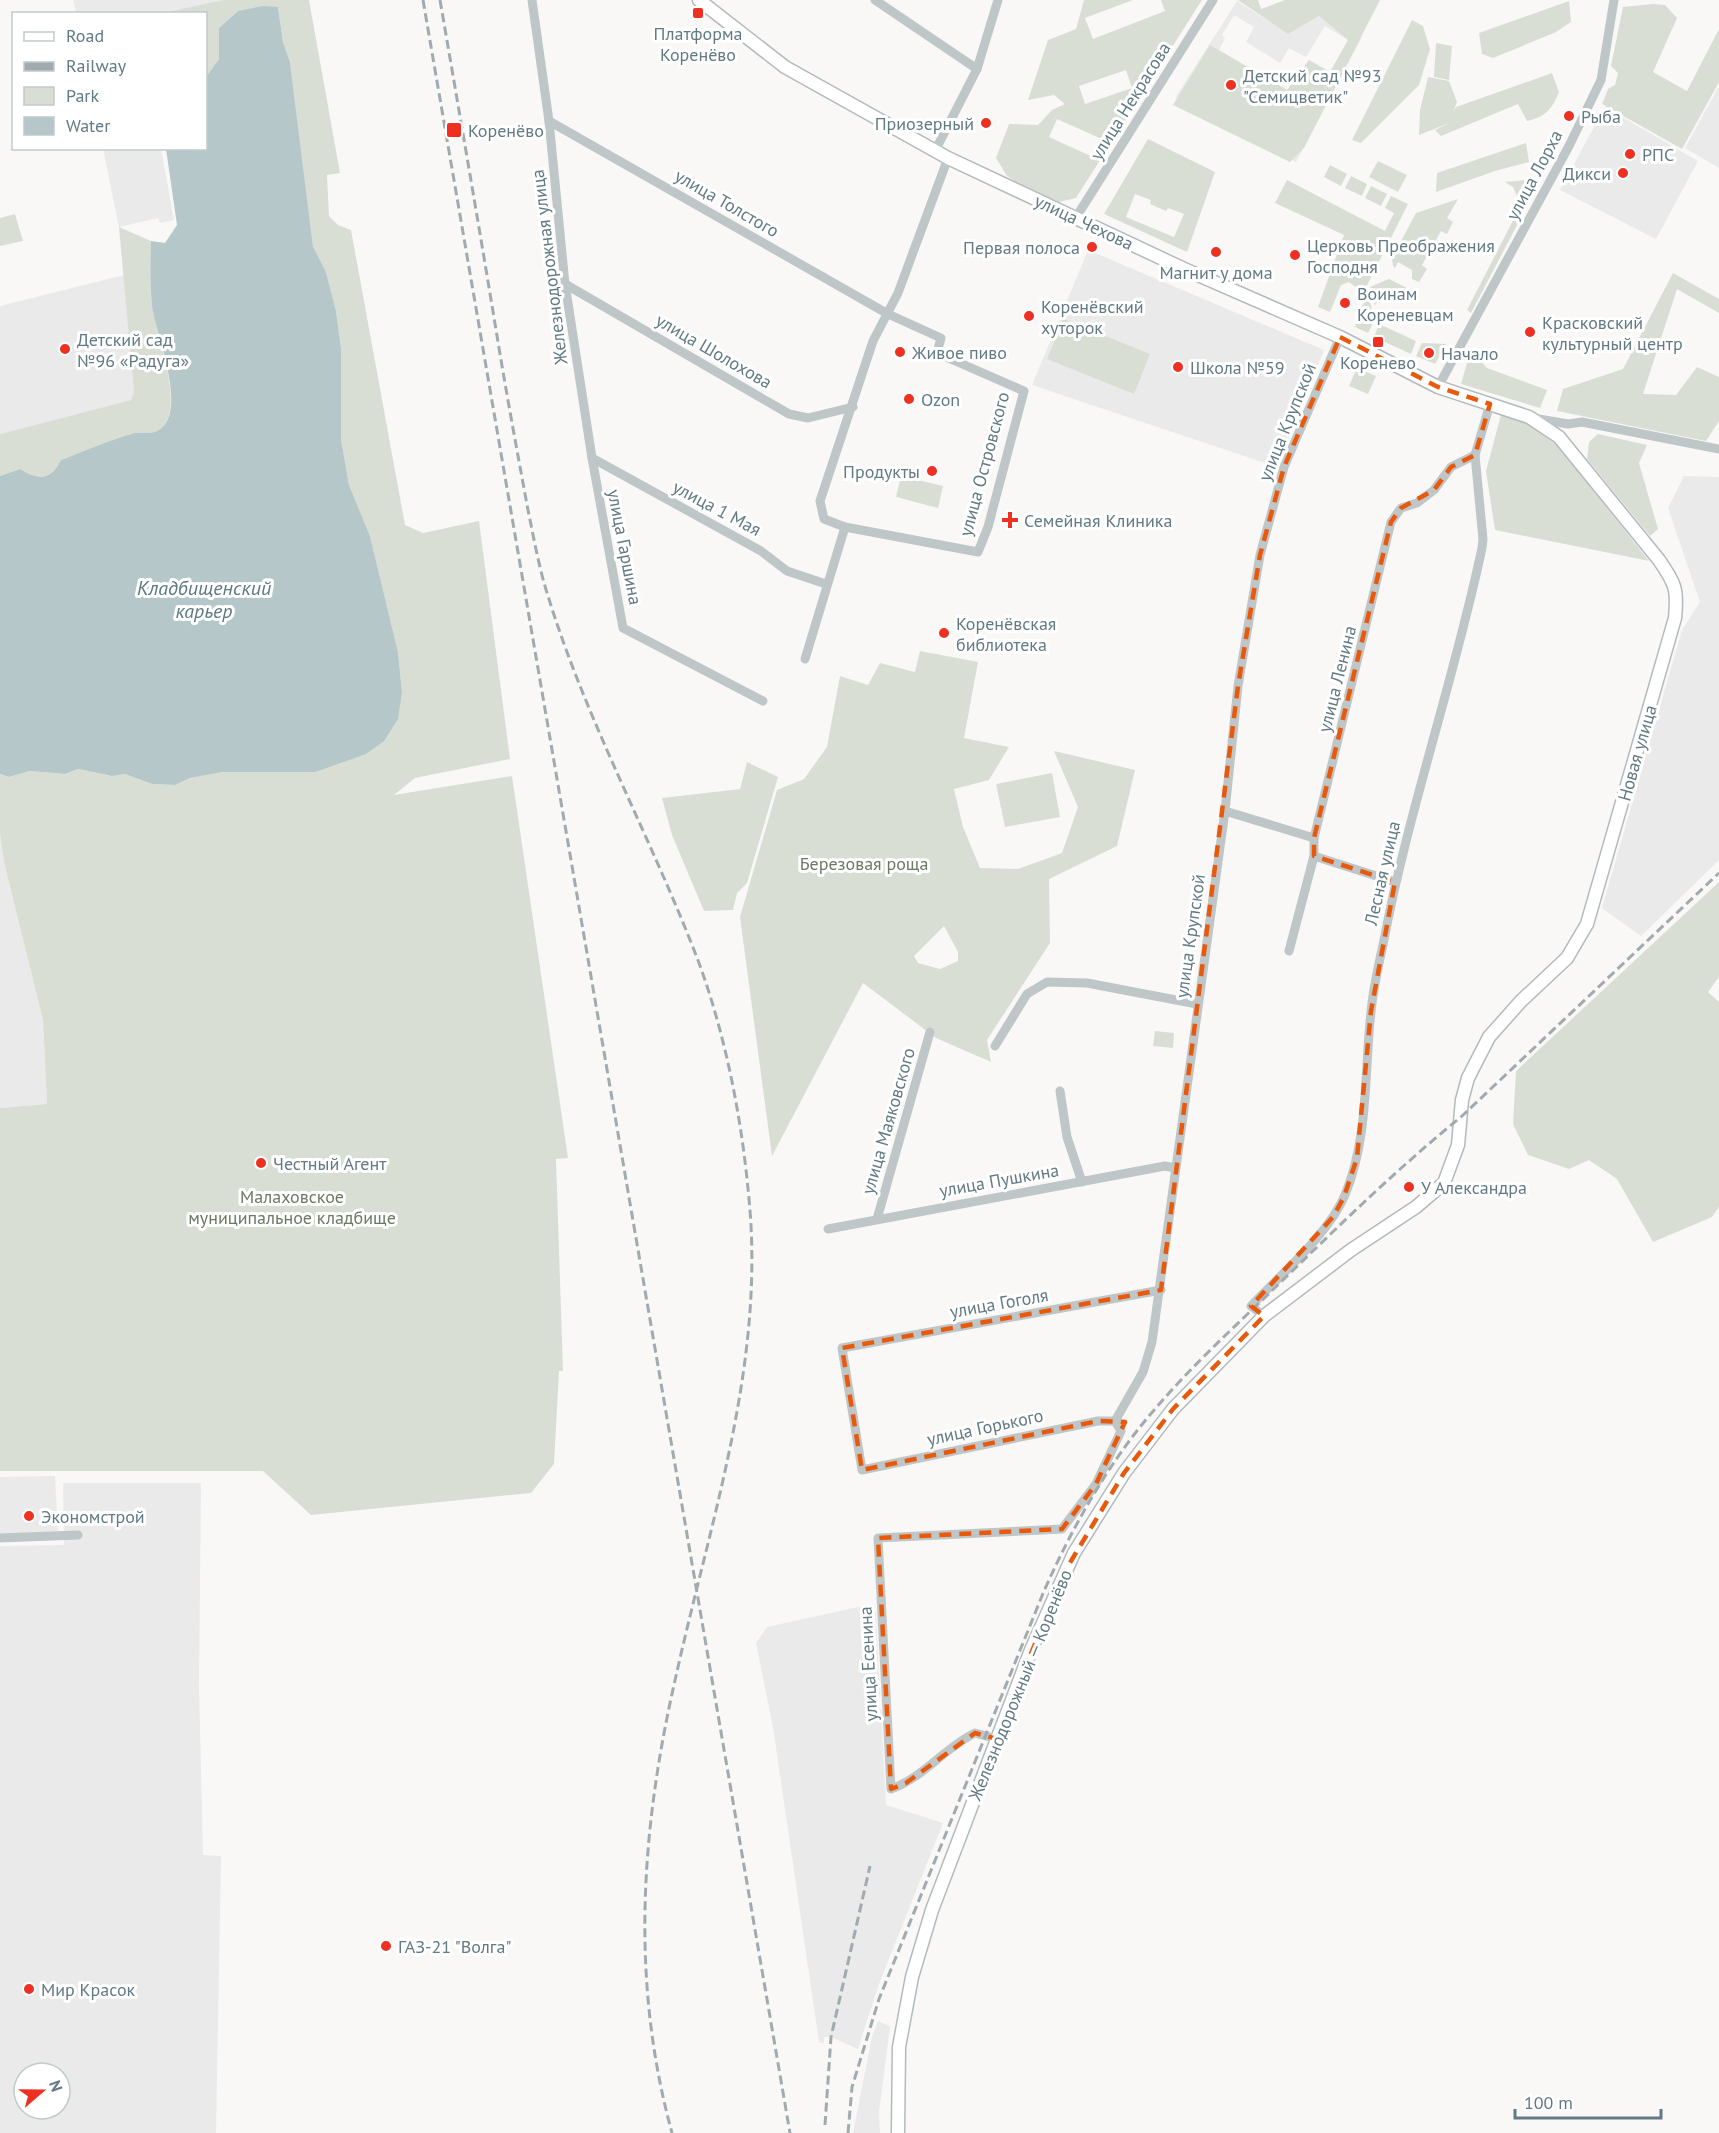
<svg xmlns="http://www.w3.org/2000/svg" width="1719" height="2133" viewBox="0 0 1719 2133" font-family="'PT Sans',sans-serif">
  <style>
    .built { fill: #e9eae9; fill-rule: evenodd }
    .green { fill: #d9ded5; fill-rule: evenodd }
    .water { fill: #b5c7c8 }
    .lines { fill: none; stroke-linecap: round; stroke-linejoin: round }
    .major-casing { stroke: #b2babd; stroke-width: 15 }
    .minor { stroke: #bfc6c8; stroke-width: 9 }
    .major { stroke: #fff; stroke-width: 12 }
    .rail { stroke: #a0aaaf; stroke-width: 3; stroke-dasharray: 9 4.5; stroke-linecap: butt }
    .marked { fill: none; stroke: #e8590c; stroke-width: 4.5; stroke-dasharray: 12 8; stroke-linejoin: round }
    .poi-dot { fill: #ed3021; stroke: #fff; stroke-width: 2 }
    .labels { text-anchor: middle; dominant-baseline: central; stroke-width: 6; stroke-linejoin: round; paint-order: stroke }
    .poi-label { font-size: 18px; fill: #627a83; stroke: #fff; text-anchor: start }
    .street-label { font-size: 18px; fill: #627a83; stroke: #fff }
    .park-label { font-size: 18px; fill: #6a7a61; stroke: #fff }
    .water-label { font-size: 20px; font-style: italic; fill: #5d797c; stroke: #fff }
  </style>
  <rect width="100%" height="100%" fill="#f9f8f6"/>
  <g class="built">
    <path d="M 73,0 L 223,0 L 163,14 L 76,13 Z"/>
    <path d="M 1237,1 L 1288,33 L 1319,16 L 1362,37 L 1296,162 L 1175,98 ZM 1234,15 L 1254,27 L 1246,42 L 1280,63 L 1289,48 L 1306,57 L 1325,26 L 1348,40 L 1330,72 L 1309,60 L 1287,90 L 1219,50 L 1225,38 L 1222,35 Z"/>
    <path d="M 1719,86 L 1719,168 L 1685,148 Z"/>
    <path d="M 1605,107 L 1698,161 L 1656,239 L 1560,190 Z"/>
    <path d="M 103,149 L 161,149 L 174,220 L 160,223 L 158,218 L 119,227 Z"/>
    <path d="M 1088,250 L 1324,350 L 1277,467 L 1032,385 Z"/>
    <path d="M 124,275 L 134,392 L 131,400 L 0,434 L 0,306 Z"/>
    <path d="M 1684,476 L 1719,477 L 1719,860 L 1641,936 L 1602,908 L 1682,630 L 1700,602 L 1668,508 Z"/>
    <path d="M 0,834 L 4,862 L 43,1020 L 47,1104 L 0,1108 Z"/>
    <path d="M 55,1476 L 58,1533 L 0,1535 L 0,1477 Z"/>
    <path d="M 63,1483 L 201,1483 L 199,1686 L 203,1855 L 221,1856 L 216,2133 L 0,2133 L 0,1546 L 64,1545 ZM 24,2073 L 60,2073 L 60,2109 L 24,2109 Z"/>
    <path d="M 867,1605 L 876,1612 L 880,1695 L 876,1702 L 881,1710 L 886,1805 L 943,1823 L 879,1984 L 858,2049 L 831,2037 L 824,2037 L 824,2043 L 819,2042 L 773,1727 L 756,1643 L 767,1627 Z"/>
    <path d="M 878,2021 L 890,2026 L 879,2112 L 880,2133 L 853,2133 L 872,2037 Z"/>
  </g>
  <g class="green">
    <path d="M 223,0 L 309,0 L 340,173 L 327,175 L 329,216 L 338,225 L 351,230 L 405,525 L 423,533 L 479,521 L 510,759 L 415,778 L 394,795 L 512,776 L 568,1158 L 556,1159 L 563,1371 L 559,1371 L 554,1464 L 531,1493 L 311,1515 L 263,1471 L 0,1471 L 0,1108 L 47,1104 L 43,1020 L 4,862 L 0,834 L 0,774 L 9,777 L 30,771 L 65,774 L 78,769 L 111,776 L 125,774 L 152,784 L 175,785 L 190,778 L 223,772 L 315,772 L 402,692 L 398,652 L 370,536 L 349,485 L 341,439 L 341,348 L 336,311 L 326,272 L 313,246 L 290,62 L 283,42 L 278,7 L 238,11 L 219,28 L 219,59 L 206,77 L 206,14 L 163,13 Z"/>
    <path d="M 1084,0 L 1133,0 L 1085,18 L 1093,39 L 1165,11 L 1161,0 L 1202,0 L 1076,198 L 1050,204 L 1007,176 L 996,158 L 1009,124 L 1038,125 L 1052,110 L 1065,104 L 1054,95 L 1028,100 L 1048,40 L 1076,29 ZM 1126,70 L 1132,88 L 1085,104 L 1079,86 ZM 1057,119 L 1104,140 L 1095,158 L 1049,137 Z"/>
    <path d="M 1238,0 L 1258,0 L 1261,9 L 1285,0 L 1380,0 L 1304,148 L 1290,162 L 1173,105 L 1210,45 L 1287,90 L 1309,60 L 1330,72 L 1348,40 L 1319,16 L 1288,34 Z"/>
    <path d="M 1569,1 L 1571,22 L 1556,32 L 1493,58 L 1482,54 L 1479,33 Z"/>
    <path d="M 1653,4 L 1665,5 L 1677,18 L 1653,72 L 1687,91 L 1719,29 L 1719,82 L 1682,149 L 1602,104 L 1608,89 L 1615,85 L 1618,73 L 1611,66 L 1623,7 Z"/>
    <path d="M 1412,20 L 1423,26 L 1430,49 L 1419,85 L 1361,143 L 1352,140 Z"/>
    <path d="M 1436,43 L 1452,46 L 1449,80 L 1434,77 Z"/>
    <path d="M 1552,73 L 1559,92 C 1552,109 1546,117 1527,121 L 1518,104 L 1441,136 L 1435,130 L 1449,123 L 1419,135 L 1420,110 L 1428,77 L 1449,81 L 1457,102 L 1453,112 L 1456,107 Z"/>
    <path d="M 1148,139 L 1215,172 L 1187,252 L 1104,214 ZM 1135,194 L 1151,200 L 1150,204 L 1166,211 L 1168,208 L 1184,214 L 1174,237 L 1126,217 Z"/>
    <path d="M 1526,143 L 1529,162 L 1495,171 L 1436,192 L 1437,173 Z"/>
    <path d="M 1378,161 L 1407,175 L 1398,192 L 1369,177 Z"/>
    <path d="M 1330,165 L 1347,174 L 1341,186 L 1324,177 Z"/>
    <path d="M 1351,176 L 1367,184 L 1362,196 L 1345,188 Z"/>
    <path d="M 1287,180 L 1385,231 L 1394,213 L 1385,208 L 1391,196 L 1408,204 L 1363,293 L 1349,282 L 1341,285 L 1330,312 L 1318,307 L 1344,235 L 1275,203 Z"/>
    <path d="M 1526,180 L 1537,187 L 1471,313 L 1467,310 L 1521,205 L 1513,187 L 1505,182 Z"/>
    <path d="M 1371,186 L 1387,194 L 1381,206 L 1365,198 Z"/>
    <path d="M 1458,199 L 1447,218 L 1453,222 L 1447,234 L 1441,231 L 1422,265 L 1427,269 L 1419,282 L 1412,279 L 1412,270 L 1398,262 L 1395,268 L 1393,266 L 1392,258 L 1416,213 Z"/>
    <path d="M 15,214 L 23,241 L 0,246 L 0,218 Z"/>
    <path d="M 119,227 L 151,241 C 150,263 150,284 152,305 C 156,335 189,414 157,431 C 151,434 142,432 135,433 C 110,440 85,451 61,460 C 51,481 38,480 20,469 L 0,476 L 0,434 L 131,400 L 134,392 Z"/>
    <path d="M 1673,273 L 1719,299 L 1719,313 L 1677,289 L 1643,394 L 1676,395 L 1697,367 L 1719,377 L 1719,421 L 1706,441 L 1557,411 L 1563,389 L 1623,369 Z"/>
    <path d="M 1389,279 L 1417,293 L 1414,300 L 1392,289 L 1390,292 L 1383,289 L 1375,306 L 1370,287 Z"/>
    <path d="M 1368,290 L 1374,321 L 1368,333 L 1355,327 Z"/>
    <path d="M 1063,319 L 1150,354 L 1134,394 L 1047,359 Z"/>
    <path d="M 1379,324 L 1416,341 L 1411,354 L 1374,337 Z"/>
    <path d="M 1422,343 L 1446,344 L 1435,364 L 1416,356 Z"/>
    <path d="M 1469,356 L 1479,359 L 1487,368 L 1547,390 L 1540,408 L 1461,384 Z"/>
    <path d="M 1357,368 L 1376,376 L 1368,394 L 1349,386 Z"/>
    <path d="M 1501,415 L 1522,421 L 1557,445 L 1649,561 L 1495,530 L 1486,471 Z"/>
    <path d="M 1598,434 L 1647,445 L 1639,463 L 1658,529 L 1650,536 L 1587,459 L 1589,442 Z"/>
    <path d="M 901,476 L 943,486 L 938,508 L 896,497 Z"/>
    <path d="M 920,651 L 978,662 L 964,738 L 1009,747 L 989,780 L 954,789 L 963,827 L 980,868 L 1018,869 L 1062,853 L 1078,807 L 1054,751 L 1135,770 L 1117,846 L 1049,879 L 1050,943 L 987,1040 L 991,1062 L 936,1038 L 863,983 L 772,1156 L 740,917 L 777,790 L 804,779 L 827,747 L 840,676 L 868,685 L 880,663 L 915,672 ZM 944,926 L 958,952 L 958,961 L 940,969 L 918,963 L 914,956 Z"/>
    <path d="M 747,762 L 778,777 L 747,883 L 737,893 L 733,910 L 704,911 L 672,835 L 662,798 L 740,789 Z"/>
    <path d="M 1052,773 L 1060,817 L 1005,827 L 996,784 Z"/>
    <path d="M 1719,882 L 1719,977 L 1708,992 L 1719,1002 L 1719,1207 L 1712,1217 L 1653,1242 L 1617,1179 L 1589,1160 L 1569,1169 L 1528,1155 L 1513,1124 L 1516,1071 Z"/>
    <path d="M 1155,1031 L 1174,1033 L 1173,1048 L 1153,1046 Z"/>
  </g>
  <path class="water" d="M 263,6 L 278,7 L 283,42 L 290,62 L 313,246 L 326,272 L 336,311 L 341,348 L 341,439 L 349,485 L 370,536 L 398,652 L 402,692 L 398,719 L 384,741 L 366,754 L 315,772 L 223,772 L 190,778 L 175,785 L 152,784 L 125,774 L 112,776 L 78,769 L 65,774 L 30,771 L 9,777 L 0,774 L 0,476 L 20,469 C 38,480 51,481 61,460 C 85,451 109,440 135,433 C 142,432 151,434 157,431 C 190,414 156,335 152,306 C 150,284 150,263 151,241 L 165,243 L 177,225 L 166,149 L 206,148 L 206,77 L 219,59 L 219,28 L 238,11 Z"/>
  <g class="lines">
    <g class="major-casing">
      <path id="major" d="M 699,0 L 785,67 L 948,158 L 1182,268 L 1340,337 L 1438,387 L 1529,417 L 1559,437 L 1659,560 C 1675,583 1678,589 1675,618 L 1587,924 L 1567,958 L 1521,1001 L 1489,1037 L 1468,1078 L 1462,1100 L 1458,1145 L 1444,1183 L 1416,1207 L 1351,1250 L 1264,1316 L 1173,1409 L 1124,1473 L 1074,1553 L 1031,1650 L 932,1910 L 912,1977 L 899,2047 L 898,2133"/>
    </g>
    <g class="minor">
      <path d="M 532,0 L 549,121 L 565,284 L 592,458 L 623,628 L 763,701"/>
      <path d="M 875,0 L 977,69"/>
      <path d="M 549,121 L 888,314 L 941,338 L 937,353 L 1024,391 L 988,527 L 978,552 L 845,527 L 824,519 L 820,501 L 873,341 L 898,293 L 948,158"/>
      <path d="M 935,151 L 977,69 L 998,0"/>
      <path d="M 1075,219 L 1213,0"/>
      <path d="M 565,284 L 789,414 L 808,418 L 853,407"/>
      <path d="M 1438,387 L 1569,146 L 1601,80 L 1614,0"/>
      <path d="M 1533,418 L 1568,424 L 1582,422 L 1719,449"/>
      <path d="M 592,458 L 761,551 L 787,571 L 826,584"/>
      <path d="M 805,659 L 845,527"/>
      <path d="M 1225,811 L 1314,838"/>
      <path d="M 1314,856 L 1395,882"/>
      <path d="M 1289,951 L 1314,856 L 1314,838 L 1391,522 L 1401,508 L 1417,503 L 1434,490 L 1451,467 L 1475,455"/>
      <path d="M 995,1046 L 1027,994 L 1047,982 L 1087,983 L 1197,1004"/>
      <path d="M 1060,1091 L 1067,1137 L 1082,1182"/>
      <path d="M 877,1219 L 930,1032"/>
      <path d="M 828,1229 L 1165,1166 L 1175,1168"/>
      <path d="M 1264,1316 L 1251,1306 C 1281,1274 1328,1235 1345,1195 C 1369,1137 1364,1073 1371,1012 C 1373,989 1378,967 1383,945 C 1408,811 1454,681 1482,548 L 1483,539 L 1475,455 L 1490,404"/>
      <path d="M 1115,1421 L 1098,1421 L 862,1470 L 842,1348 L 1161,1290"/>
      <path d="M 0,1538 L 78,1535"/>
      <path d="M 997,1739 L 975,1733 C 944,1748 923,1778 891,1789 L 878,1538 L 1062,1529 L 1096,1484 L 1121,1431 L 1115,1421 L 1143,1372 L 1152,1342 L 1225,811 L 1238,686 L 1260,555 L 1284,467 L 1340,337"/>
    </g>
    <use href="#major" class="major"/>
    <g class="rail">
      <path d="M 423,0 L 790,2133"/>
      <path d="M 440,0 C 460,116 480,232 499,348 C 508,402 518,456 528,510 C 534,539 539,568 548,596 C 587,723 652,839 699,963 C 726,1037 742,1120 749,1199 C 765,1363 711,1518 676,1676 C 641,1828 630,1980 672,2133"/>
      <path d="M 825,2125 L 831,2037 L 870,1866"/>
      <path d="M 848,2133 L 852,2087 L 879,1999 L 1044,1591 C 1073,1526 1108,1463 1155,1409 C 1195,1362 1242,1320 1286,1277 C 1343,1222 1399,1167 1461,1117 L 1719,873"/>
    </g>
  </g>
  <path class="marked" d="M 1340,337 L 1438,387 L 1490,404 L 1475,455 L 1451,467 L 1434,490 L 1401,508 L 1391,522 L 1314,838 L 1314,856 L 1395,882 L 1371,1011 L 1357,1158 L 1344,1197 L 1333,1217 L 1251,1306 L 1264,1316 L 1173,1409 L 1124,1473 L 1062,1576 L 997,1739 L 975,1733 L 906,1783 L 891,1789 L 878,1538 L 1062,1529 L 1096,1484 L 1125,1422 L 1098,1421 L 862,1470 L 842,1348 L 1161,1290 L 1238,686 L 1260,555 L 1284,467 Z"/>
  <g class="poi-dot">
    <rect x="692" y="7" width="12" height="12" rx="3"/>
    <circle cx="1231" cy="85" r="6"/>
    <circle cx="1569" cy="116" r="6"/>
    <circle cx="986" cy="123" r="6"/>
    <rect x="446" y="122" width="16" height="16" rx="3"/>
    <circle cx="1630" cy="154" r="6"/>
    <circle cx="1623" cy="173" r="6"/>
    <circle cx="1092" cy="247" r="6"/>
    <circle cx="1216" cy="252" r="6"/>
    <circle cx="1295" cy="255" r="6"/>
    <circle cx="1345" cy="303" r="6"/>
    <circle cx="1029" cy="316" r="6"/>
    <circle cx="1530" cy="332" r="6"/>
    <rect x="1372" y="336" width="12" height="12" rx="3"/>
    <circle cx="65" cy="349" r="6"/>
    <circle cx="900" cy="352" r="6"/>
    <circle cx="1429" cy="353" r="6"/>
    <circle cx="1178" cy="367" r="6"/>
    <circle cx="909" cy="399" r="6"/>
    <circle cx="932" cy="471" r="6"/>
    <path d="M1007 511h6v6h6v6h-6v6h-6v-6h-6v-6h6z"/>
    <circle cx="944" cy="633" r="6"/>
    <circle cx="261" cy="1163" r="6"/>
    <circle cx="1409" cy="1187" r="6"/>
    <circle cx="29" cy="1516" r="6"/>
    <circle cx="386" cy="1946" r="6"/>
    <circle cx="29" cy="1989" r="6"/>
  </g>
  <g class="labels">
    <g class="poi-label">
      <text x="698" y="33" text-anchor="middle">Платформа<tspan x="698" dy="21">Коренёво</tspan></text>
      <text x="1243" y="75">Детский сад №93<tspan x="1243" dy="21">"Семицветик"</tspan></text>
      <text x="1581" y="116">Рыба</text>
      <text x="974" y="123" text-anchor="end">Приозерный</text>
      <text x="468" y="130">Коренёво</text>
      <text x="1642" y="154">РПС</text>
      <text x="1611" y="173" text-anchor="end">Дикси</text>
      <text x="1307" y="245">Церковь Преображения<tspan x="1307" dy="21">Господня</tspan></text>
      <text x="1080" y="247" text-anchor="end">Первая полоса</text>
      <text x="1216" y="272" text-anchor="middle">Магнит у дома</text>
      <text x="1357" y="293">Воинам<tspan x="1357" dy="21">Кореневцам</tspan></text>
      <text x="1041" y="306">Коренёвский<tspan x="1041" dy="21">хуторок</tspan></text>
      <text x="1542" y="322">Красковский<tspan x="1542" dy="21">культурный центр</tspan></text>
      <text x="77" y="339">Детский сад<tspan x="77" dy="21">№96 «Радуга»</tspan></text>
      <text x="912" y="352">Живое пиво</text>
      <text x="1441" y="353">Начало</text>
      <text x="1378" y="362" text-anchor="middle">Коренево</text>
      <text x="1190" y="367">Школа №59</text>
      <text x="921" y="399">Ozon</text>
      <text x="920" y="471" text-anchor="end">Продукты</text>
      <text x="1024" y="520">Семейная Клиника</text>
      <text x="956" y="623">Коренёвская<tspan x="956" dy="21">библиотека</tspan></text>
      <text x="273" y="1163">Честный Агент</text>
      <text x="1421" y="1187">У Александра</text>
      <text x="41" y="1516">Экономстрой</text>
      <text x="398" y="1946">ГАЗ-21 "Волга"</text>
      <text x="41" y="1989">Мир Красок</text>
    </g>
    <g class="street-label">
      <text transform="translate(1130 101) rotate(-58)">улица Некрасова</text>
      <text transform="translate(1534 175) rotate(-62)">улица Лорха</text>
      <text transform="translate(727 203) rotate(30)">улица Толстого</text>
      <text transform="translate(1084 222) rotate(25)">улица Чехова</text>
      <text transform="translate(549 267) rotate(-97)">Железнодорожная улица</text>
      <text transform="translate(714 351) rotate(30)">улица Шолохова</text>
      <text transform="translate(1287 422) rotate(-68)">улица Крупской</text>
      <text transform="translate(984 464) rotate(-75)">улица Островского</text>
      <text transform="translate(717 508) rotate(28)">улица 1 Мая</text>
      <text transform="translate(625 547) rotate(79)">улица Гаршина</text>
      <text transform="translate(1337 679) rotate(-76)">улица Ленина</text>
      <text transform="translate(1637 753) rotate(-74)">Новая улица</text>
      <text transform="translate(1382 873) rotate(-77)">Лесная улица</text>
      <text transform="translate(1190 936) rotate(-82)">улица Крупской</text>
      <text transform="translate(888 1121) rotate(-74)">улица Маяковского</text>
      <text transform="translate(999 1180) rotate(-10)">улица Пушкина</text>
      <text transform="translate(999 1303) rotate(-10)">улица Гоголя</text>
      <text transform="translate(985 1427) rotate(-12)">улица Горького</text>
      <text transform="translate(868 1664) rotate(-93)">улица Есенина</text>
      <text transform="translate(1020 1685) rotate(-68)">Железнодорожный — Коренёво</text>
    </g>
    <g class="park-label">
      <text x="864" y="863">Березовая роща</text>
      <text x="292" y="1196">Малаховское<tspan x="292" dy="21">муниципальное кладбище</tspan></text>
    </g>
    <g class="water-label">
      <text x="204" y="588">Кладбищенский<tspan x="204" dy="23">карьер</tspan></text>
    </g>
  </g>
  <rect x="12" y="12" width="195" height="138" fill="#ffffff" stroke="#c0cacd" stroke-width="1.5"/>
  <rect x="24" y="32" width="30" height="9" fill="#ffffff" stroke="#c0cacd" stroke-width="1.5"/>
  <text x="66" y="42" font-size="18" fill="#627a83">Road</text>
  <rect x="24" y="62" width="30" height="9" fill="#a0aaaf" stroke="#c0cacd" stroke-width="1.5"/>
  <text x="66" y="72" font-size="18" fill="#627a83">Railway</text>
  <rect x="24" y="87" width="30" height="18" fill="#d9ded5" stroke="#c0cacd" stroke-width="1.5"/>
  <text x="66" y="102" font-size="18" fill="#627a83">Park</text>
  <rect x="24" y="117" width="30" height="18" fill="#b5c7c8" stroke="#c0cacd" stroke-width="1.5"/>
  <text x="66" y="132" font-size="18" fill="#627a83">Water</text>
  <g transform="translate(42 2091) rotate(70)"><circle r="28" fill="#ffffff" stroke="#c0cacd" stroke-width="1.5"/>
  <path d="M0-4.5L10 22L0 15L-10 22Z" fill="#ed3021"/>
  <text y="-9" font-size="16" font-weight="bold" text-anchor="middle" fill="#627a83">N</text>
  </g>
  <path d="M1515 2109v9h146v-9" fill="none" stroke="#627a83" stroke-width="3"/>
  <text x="1524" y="2109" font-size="18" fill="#627a83" stroke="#ffffff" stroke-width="4.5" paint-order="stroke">100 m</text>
</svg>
